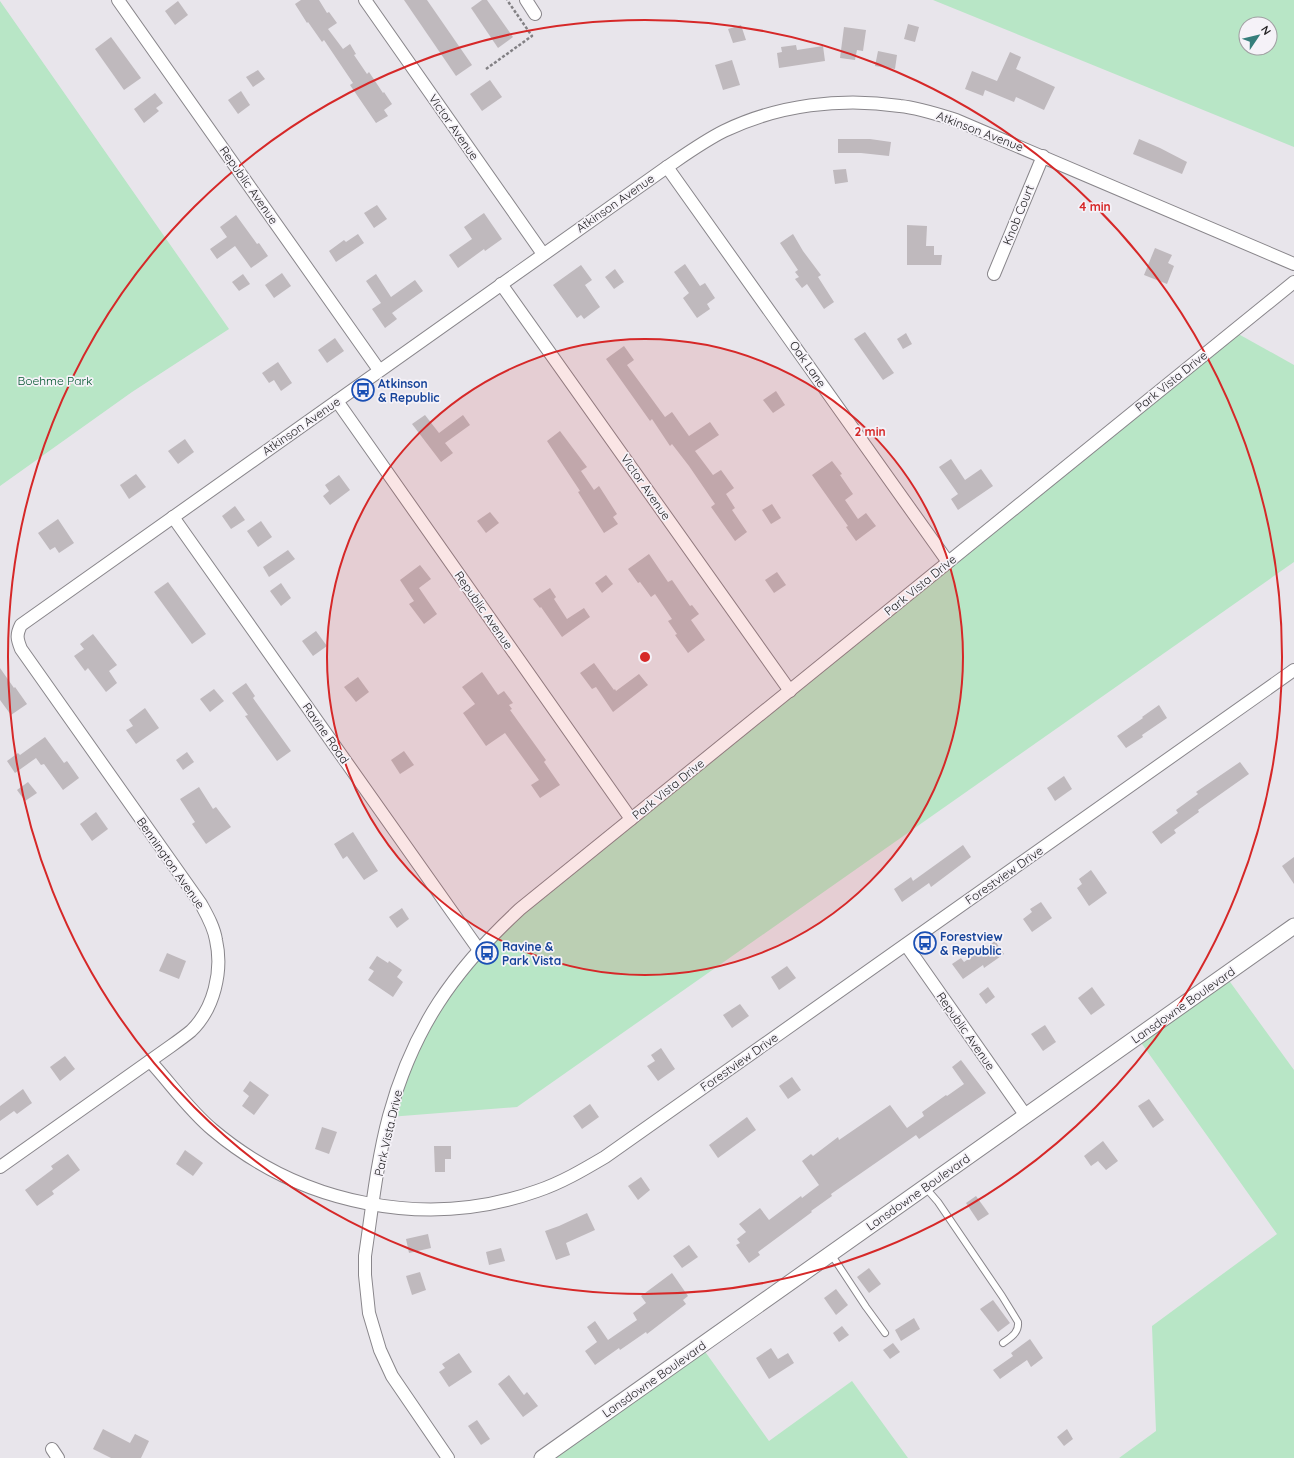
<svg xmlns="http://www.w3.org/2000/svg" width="1294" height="1458" viewBox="0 0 1294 1458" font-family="Quicksand,sans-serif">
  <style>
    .green { fill: #b8e6c6; fill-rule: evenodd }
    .building { fill: #bfb9bd }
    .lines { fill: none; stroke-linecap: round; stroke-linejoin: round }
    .service-casing { stroke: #89868b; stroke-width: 8 }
    .minor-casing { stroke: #89868b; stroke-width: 14 }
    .tertiary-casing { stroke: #89868b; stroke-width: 17 }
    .path { stroke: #828084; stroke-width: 2.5; stroke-dasharray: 3 2; stroke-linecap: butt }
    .service { stroke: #fff; stroke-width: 6 }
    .minor { stroke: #fff; stroke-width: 12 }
    .tertiary { stroke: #fff; stroke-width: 15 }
    .ring { fill: none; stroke: #d62828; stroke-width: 2 }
    .labels { text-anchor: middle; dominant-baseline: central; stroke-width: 3.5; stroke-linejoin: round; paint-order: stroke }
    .street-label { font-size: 12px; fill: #232224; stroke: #f5f2f8 }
    .park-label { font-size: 12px; fill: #02552e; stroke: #f5f2f8 }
    .transit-label { font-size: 12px; font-weight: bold; fill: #164399; stroke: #f5f2f8; text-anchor: start }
    .centre { fill: #d62828; stroke: #f5f2f8; stroke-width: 2 }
    .ring-label { font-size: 12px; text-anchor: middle; font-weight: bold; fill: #d62828; stroke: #f5f2f8; stroke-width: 3.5; stroke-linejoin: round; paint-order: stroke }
  </style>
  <rect width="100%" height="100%" fill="#e8e5eb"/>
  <g class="green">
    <path d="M 933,0 L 1294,0 L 1294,147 ZM 1246,24 L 1270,24 L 1270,48 L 1246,48 Z"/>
    <path d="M 0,1 L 229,329 L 132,392 L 0,486 Z"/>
    <path d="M 1233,331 L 1294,365 L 1294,562 L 517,1107 L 389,1117 L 423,1029 L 495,932 Z"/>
    <path d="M 1225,975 L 1294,1070 L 1294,1458 L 1119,1458 L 1156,1431 L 1152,1326 L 1277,1234 L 1137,1037 Z"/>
    <path d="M 701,1346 L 769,1441 L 852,1381 L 908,1458 L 542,1458 Z"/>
  </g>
  <g class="building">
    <path d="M 301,0 L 319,0 L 327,13 L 329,12 L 337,23 L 328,29 L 343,49 L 350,44 L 356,54 L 354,55 L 367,74 L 369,72 L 383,93 L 384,92 L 392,104 L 384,110 L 388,116 L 376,123 L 350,85 L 353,83 L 324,40 L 322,42 L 308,22 L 307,23 L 295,4 Z"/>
    <path d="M 404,0 L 427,0 L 472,65 L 456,76 Z"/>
    <path d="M 482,0 L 487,0 L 513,37 L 498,48 L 471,8 Z"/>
    <path d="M 178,1 L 188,15 L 175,25 L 165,11 Z"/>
    <path d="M 908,24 L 919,27 L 915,42 L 904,39 Z"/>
    <path d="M 741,25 L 746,40 L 733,43 L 728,29 Z"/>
    <path d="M 844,27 L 866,30 L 863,51 L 857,50 L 855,60 L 840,58 Z"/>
    <path d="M 111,37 L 141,78 L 124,90 L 95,49 Z"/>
    <path d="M 796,45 L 797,50 L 823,46 L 825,61 L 779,68 L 777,53 L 782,52 L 781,47 Z"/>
    <path d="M 878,51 L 897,55 L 895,69 L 875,66 Z"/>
    <path d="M 1010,52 L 1021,57 L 1016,69 L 1055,87 L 1044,110 L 1016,97 L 1014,102 L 985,90 L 983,96 L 965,89 L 972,71 L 997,81 Z"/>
    <path d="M 732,60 L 740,85 L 723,90 L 715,65 Z"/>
    <path d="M 258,70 L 265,79 L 253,87 L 246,77 Z"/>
    <path d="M 490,80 L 502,97 L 482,111 L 470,94 Z"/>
    <path d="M 241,91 L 250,105 L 238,114 L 228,100 Z"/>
    <path d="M 155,93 L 163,103 L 156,108 L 159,111 L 144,123 L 134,109 Z"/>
    <path d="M 838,139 L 870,139 L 891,142 L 889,156 L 861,153 L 838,153 Z"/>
    <path d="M 1139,139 L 1160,148 L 1187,162 L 1182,174 L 1133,154 Z"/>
    <path d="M 846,169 L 848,182 L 835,184 L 833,170 Z"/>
    <path d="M 377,205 L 387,219 L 374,228 L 364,213 Z"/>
    <path d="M 484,213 L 502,239 L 485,251 L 484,249 L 458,268 L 449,255 L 472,239 L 464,227 Z"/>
    <path d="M 236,215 L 257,244 L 259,243 L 268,256 L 251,268 L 235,246 L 217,259 L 210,249 L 227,237 L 220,227 Z"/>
    <path d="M 907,225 L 927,226 L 926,246 L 934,246 L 934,255 L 942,255 L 941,265 L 907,265 L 907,255 L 915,255 L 907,255 Z"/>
    <path d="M 358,234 L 364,243 L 336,262 L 329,251 L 344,240 L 346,242 Z"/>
    <path d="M 793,234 L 803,251 L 821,275 L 818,277 L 834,302 L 824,309 L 807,284 L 802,288 L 795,279 L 799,277 L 795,272 L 798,270 L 780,243 Z"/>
    <path d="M 1155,248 L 1172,255 L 1168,263 L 1174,266 L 1167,284 L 1144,275 Z"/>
    <path d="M 685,264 L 700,286 L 705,283 L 715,298 L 707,304 L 710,309 L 697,318 L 683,298 L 689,293 L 674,272 Z"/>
    <path d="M 581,265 L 592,280 L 585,285 L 600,307 L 584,319 L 581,315 L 577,318 L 553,285 Z"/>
    <path d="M 615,269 L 624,282 L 614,289 L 605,277 Z"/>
    <path d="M 282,273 L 291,286 L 274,298 L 265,285 Z"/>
    <path d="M 243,274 L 250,284 L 239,291 L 232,282 Z"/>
    <path d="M 376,274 L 391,297 L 415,280 L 423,291 L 392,313 L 397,319 L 385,328 L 372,309 L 381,303 L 366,281 Z"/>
    <path d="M 865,332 L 894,373 L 883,380 L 854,339 Z"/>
    <path d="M 906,333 L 912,344 L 903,349 L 897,339 Z"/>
    <path d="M 335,338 L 344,351 L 327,363 L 318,350 Z"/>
    <path d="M 624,346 L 634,360 L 627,365 L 665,417 L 672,412 L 689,436 L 710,422 L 719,435 L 695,451 L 713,475 L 721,470 L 734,488 L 726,494 L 735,508 L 732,510 L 747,532 L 735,541 L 711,507 L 715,504 L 689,466 L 672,444 L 670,446 L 652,419 L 650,421 L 606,359 Z"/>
    <path d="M 278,362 L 292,383 L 281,391 L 274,380 L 269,383 L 262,373 Z"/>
    <path d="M 776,391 L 785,405 L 773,413 L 763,400 Z"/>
    <path d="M 425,415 L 439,433 L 463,415 L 470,425 L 445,443 L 453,453 L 441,462 L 412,424 Z"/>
    <path d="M 560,431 L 587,467 L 581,471 L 594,490 L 599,486 L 617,514 L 613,517 L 618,524 L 604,533 L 578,492 L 580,491 L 547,441 Z"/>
    <path d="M 185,439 L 194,452 L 178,464 L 168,451 Z"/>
    <path d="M 951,459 L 965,480 L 981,469 L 993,486 L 958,510 L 951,499 L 958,494 L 939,467 Z"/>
    <path d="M 832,461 L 842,474 L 840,475 L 853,494 L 845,500 L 858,519 L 866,513 L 876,526 L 856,541 L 846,527 L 848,526 L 812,475 Z"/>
    <path d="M 136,474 L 146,487 L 129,499 L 120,485 Z"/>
    <path d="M 339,475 L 350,490 L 330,505 L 323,496 L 329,491 L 325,485 Z"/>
    <path d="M 772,504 L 781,518 L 771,524 L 762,510 Z"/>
    <path d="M 235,506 L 245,520 L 231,529 L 222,516 Z"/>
    <path d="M 490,512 L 499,523 L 486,533 L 477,521 Z"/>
    <path d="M 58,519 L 74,543 L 59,553 L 55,547 L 50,550 L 38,533 Z"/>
    <path d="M 261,521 L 272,537 L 258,547 L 247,531 Z"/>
    <path d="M 288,550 L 295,559 L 269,577 L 263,567 Z"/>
    <path d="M 649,554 L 668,582 L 672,580 L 690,606 L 692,605 L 699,614 L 691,620 L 705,640 L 688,653 L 675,635 L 677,634 L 668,621 L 672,619 L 655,594 L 651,597 L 640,582 L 638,583 L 628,569 Z"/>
    <path d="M 420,565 L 431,579 L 419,588 L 437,614 L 424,624 L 409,604 L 414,601 L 400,580 Z"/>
    <path d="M 777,572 L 786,585 L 774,593 L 765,580 Z"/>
    <path d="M 606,575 L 613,584 L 602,593 L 595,583 Z"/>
    <path d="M 168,582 L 206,634 L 192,644 L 154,592 Z"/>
    <path d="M 281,583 L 291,598 L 281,606 L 270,591 Z"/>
    <path d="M 550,588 L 556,597 L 554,599 L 567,619 L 584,608 L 590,617 L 562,637 L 541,607 L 540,608 L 533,599 Z"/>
    <path d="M 316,631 L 327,646 L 313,656 L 302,641 Z"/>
    <path d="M 93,634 L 117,665 L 109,671 L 117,683 L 106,692 L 88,668 L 85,671 L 74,656 L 84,649 L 80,644 Z"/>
    <path d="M 594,663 L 614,690 L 615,689 L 616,691 L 639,674 L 648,685 L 613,712 L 596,687 L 592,689 L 580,673 Z"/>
    <path d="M 0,668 L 14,688 L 15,687 L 27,704 L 11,715 L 0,700 Z"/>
    <path d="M 482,672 L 498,695 L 504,691 L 513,703 L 509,705 L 512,709 L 510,710 L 546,760 L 544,762 L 560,785 L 540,798 L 531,785 L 539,780 L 505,733 L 486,746 L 463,713 L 475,704 L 462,687 Z"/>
    <path d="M 358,677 L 369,692 L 356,702 L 344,687 Z"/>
    <path d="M 246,683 L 255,696 L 253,698 L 291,751 L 277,761 L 245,716 L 248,715 L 232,693 Z"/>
    <path d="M 214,689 L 224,701 L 210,712 L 200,699 Z"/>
    <path d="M 1159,705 L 1167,718 L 1142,735 L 1143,737 L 1126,748 L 1117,736 L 1143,718 L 1142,717 Z"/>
    <path d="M 145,708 L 159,728 L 136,744 L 126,730 L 133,726 L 129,720 Z"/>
    <path d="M 45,737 L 64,763 L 67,761 L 79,778 L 63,790 L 44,764 L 41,765 L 36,758 L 15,773 L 7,761 L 18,753 L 20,755 Z"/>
    <path d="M 404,751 L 414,765 L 400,774 L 391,760 Z"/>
    <path d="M 187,752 L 194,762 L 183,770 L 176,760 Z"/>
    <path d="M 1240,762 L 1249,774 L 1198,810 L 1199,812 L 1174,830 L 1176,833 L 1161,844 L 1152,832 L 1178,813 L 1176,810 L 1198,794 L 1196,792 Z"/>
    <path d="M 1064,776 L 1072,789 L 1055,801 L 1047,788 Z"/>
    <path d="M 28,782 L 37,793 L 25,801 L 17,790 Z"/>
    <path d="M 199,787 L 213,809 L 216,807 L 231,827 L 206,844 L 192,824 L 195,822 L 180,799 Z"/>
    <path d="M 96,812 L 108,829 L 92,841 L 80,824 Z"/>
    <path d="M 353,832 L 378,871 L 364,880 L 347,856 L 343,859 L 334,844 Z"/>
    <path d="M 963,845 L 971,857 L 931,887 L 929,883 L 902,902 L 894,889 L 911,877 L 913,881 Z"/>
    <path d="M 1294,857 L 1294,884 L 1282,866 Z"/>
    <path d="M 1091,870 L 1107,893 L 1089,906 L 1077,888 L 1082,884 L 1079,879 Z"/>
    <path d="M 1041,902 L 1052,918 L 1032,932 L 1023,919 L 1032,912 L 1030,909 Z"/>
    <path d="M 402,908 L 409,919 L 397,928 L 389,917 Z"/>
    <path d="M 995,941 L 1004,954 L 984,968 L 983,965 L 963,979 L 952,964 L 961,958 L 964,962 Z"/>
    <path d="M 167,953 L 186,961 L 179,979 L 159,971 Z"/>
    <path d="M 377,956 L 388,963 L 389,961 L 402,970 L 397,977 L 403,982 L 393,997 L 368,980 L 374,971 L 369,968 Z"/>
    <path d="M 787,966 L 796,978 L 779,990 L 771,977 Z"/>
    <path d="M 988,987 L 995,997 L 986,1004 L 979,994 Z"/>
    <path d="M 1092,987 L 1105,1005 L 1091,1015 L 1078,998 Z"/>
    <path d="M 740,1004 L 749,1016 L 732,1028 L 723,1015 Z"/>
    <path d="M 1045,1025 L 1056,1042 L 1043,1051 L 1031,1034 Z"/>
    <path d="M 661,1048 L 675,1069 L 658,1081 L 647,1066 L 655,1061 L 651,1055 Z"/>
    <path d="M 65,1056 L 75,1069 L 60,1081 L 50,1067 Z"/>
    <path d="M 961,1060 L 986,1093 L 919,1139 L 916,1135 L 831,1194 L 832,1196 L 811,1211 L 812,1212 L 758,1252 L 760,1255 L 749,1263 L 736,1245 L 740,1243 L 737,1239 L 746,1232 L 739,1224 L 760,1208 L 769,1220 L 801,1196 L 802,1198 L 819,1185 L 802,1161 L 811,1154 L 813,1156 L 838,1137 L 839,1140 L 890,1105 L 907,1128 L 924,1116 L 922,1112 L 946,1095 L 947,1096 L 964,1084 L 952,1067 Z"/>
    <path d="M 792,1077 L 801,1090 L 788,1099 L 779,1086 Z"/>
    <path d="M 250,1081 L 269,1095 L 254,1115 L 242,1106 L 249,1096 L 243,1091 Z"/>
    <path d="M 23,1089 L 32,1103 L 17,1114 L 14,1111 L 0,1121 L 0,1106 Z"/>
    <path d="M 1149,1099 L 1164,1120 L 1153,1128 L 1138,1106 Z"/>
    <path d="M 590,1104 L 599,1117 L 582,1129 L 573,1116 Z"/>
    <path d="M 747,1117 L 756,1130 L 718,1158 L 709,1145 Z"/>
    <path d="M 322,1127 L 337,1132 L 329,1154 L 315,1149 Z"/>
    <path d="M 1103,1141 L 1118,1161 L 1106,1170 L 1098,1161 L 1091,1166 L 1084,1156 Z"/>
    <path d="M 434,1146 L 451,1146 L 451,1159 L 445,1159 L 445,1172 L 435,1172 Z"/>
    <path d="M 185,1150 L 203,1163 L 193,1176 L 176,1164 Z"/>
    <path d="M 68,1154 L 80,1170 L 52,1191 L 54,1194 L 37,1206 L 25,1190 L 53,1169 L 51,1166 Z"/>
    <path d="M 641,1177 L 650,1190 L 638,1200 L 628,1186 Z"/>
    <path d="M 976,1196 L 989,1214 L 978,1221 L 966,1203 Z"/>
    <path d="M 587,1213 L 595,1230 L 566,1243 L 570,1255 L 556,1260 L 545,1231 L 559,1226 Z"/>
    <path d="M 428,1234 L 431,1248 L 409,1253 L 406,1239 Z"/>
    <path d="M 689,1245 L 698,1257 L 682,1268 L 673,1256 Z"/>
    <path d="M 501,1248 L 505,1261 L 489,1265 L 486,1252 Z"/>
    <path d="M 869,1268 L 881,1284 L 869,1293 L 857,1277 Z"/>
    <path d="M 420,1272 L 426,1290 L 412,1295 L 406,1276 Z"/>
    <path d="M 672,1273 L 688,1296 L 683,1300 L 686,1304 L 647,1334 L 646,1332 L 620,1350 L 619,1348 L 595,1365 L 585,1351 L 597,1342 L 587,1327 L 595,1321 L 608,1340 L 637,1320 L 633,1313 L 646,1303 L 641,1296 Z"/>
    <path d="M 836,1289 L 848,1305 L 836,1315 L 824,1298 Z"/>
    <path d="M 993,1300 L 1010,1323 L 998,1332 L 980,1309 Z"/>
    <path d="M 914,1318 L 920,1329 L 901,1341 L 895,1330 Z"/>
    <path d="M 842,1326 L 849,1335 L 839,1342 L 833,1333 Z"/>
    <path d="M 1030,1339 L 1043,1358 L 1031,1367 L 1027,1360 L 1000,1379 L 993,1370 L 1013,1356 L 1011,1353 Z"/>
    <path d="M 893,1343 L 900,1352 L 890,1359 L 883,1350 Z"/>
    <path d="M 771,1348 L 778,1359 L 788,1353 L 794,1363 L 769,1379 L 756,1358 Z"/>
    <path d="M 459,1353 L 472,1372 L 449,1387 L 439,1372 L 445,1368 L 442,1364 Z"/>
    <path d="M 509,1375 L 524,1395 L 527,1392 L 538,1406 L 523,1417 L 498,1384 Z"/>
    <path d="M 477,1420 L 490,1439 L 481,1445 L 468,1426 Z"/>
    <path d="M 103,1429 L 130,1443 L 135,1434 L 149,1441 L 141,1458 L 111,1458 L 93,1449 Z"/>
    <path d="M 1067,1429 L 1073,1439 L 1064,1446 L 1057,1437 Z"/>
  </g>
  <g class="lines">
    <g class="service-casing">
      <g id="service">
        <path d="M 925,1187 L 938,1202 L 1002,1296 L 1018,1322 C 1019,1333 1011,1337 1003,1343"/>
        <path d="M 831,1254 L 866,1307 L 885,1333"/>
      </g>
    </g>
    <g class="minor-casing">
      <g id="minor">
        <path d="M 118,0 L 379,370"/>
        <path d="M 365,0 L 543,254"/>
        <path d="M 526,0 L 535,14"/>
        <path d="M 667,167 L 948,562"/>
        <path d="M 994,274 L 1043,156"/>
        <path d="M 501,284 L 790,691"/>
        <path d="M 337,401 L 631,819"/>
        <path d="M 173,517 L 479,950"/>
        <path d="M 906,945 L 1026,1116"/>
        <path d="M 150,1061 C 171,1084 189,1110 213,1130 C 302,1205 427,1230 537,1191 C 561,1183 583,1170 605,1157 L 1294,670"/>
        <path d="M 0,1167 L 171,1046 C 178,1041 185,1036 191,1031 C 214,1009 223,971 216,940 C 214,927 207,915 201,904 L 21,649 C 17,639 16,635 21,625 L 667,167 C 686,154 704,141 724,131 C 778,105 841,97 900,106 C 919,108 937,114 956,120 L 1294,264"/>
        <path d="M 52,1449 L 58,1458"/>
        <path d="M 448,1458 L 392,1376 L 380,1350 L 369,1313 L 365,1275 L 365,1256 C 372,1209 377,1161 389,1116 C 413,1028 454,970 520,909 L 1294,282"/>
      </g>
    </g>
    <g class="tertiary-casing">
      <path id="tertiary" d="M 542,1458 L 1294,926"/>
    </g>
    <path class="path" d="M 486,69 L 532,36 L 507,0"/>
    <use href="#service" class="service"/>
    <use href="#minor" class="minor"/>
    <use href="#tertiary" class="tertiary"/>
  </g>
  <circle cx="645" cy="657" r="318" fill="#d62828" fill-opacity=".12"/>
  <g class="ring">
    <circle cx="645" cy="657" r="318"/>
    <circle cx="645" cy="657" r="637"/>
  </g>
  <defs>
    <g id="bus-ring" transform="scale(1.15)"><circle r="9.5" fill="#f5f2f8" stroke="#1a4fb4" stroke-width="1.5"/><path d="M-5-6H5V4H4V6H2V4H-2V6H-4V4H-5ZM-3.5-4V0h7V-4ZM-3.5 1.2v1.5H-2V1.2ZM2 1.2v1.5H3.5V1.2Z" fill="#1a4fb4"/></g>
  </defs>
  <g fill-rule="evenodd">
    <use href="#bus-ring" x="363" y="390"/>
    <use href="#bus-ring" x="925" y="943"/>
    <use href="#bus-ring" x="487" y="953"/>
  </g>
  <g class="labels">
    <g class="street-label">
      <text transform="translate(454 127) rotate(55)">Victor Avenue</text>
      <text transform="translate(980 131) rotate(21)">Atkinson Avenue</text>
      <text transform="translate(249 185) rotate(55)">Republic Avenue</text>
      <text transform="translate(615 203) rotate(-35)">Atkinson Avenue</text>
      <text transform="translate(1018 215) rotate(-68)">Knob Court</text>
      <text transform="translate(808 364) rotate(55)">Oak Lane</text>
      <text transform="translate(1171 381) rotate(-39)">Park Vista Drive</text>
      <text transform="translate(301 426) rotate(-35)">Atkinson Avenue</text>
      <text transform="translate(646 487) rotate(55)">Victor Avenue</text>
      <text transform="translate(920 585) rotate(-39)">Park Vista Drive</text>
      <text transform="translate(484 610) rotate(55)">Republic Avenue</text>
      <text transform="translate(326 733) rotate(55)">Ravine Road</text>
      <text transform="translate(668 789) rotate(-39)">Park Vista Drive</text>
      <text transform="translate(171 863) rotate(55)">Bennington Avenue</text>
      <text transform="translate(1004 875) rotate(-35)">Forestview Drive</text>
      <text transform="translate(1183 1005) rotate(-35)">Lansdowne Boulevard</text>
      <text transform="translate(966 1031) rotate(55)">Republic Avenue</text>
      <text transform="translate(739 1062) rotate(-35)">Forestview Drive</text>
      <text transform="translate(388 1133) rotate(-77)">Park Vista Drive</text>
      <text transform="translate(918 1192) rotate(-35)">Lansdowne Boulevard</text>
      <text transform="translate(654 1379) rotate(-35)">Lansdowne Boulevard</text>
    </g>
    <g class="park-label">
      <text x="55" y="380">Boehme Park</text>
    </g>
    <g class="transit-label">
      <text x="378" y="383">Atkinson<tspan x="378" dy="14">&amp; Republic</tspan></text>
      <text x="940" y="936">Forestview<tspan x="940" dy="14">&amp; Republic</tspan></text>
      <text x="502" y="946">Ravine &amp;<tspan x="502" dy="14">Park Vista</tspan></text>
    </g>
  </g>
  <circle cx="645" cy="657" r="6" class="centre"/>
  <g class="ring-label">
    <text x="1095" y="211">4 min</text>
    <text x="870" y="436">2 min</text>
  </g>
  <g transform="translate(1258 36) rotate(55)"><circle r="19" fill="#f5f2f8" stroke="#a19fa3"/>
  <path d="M0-3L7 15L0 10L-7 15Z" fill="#357e7b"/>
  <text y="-6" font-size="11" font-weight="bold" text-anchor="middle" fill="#232224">N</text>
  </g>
</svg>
